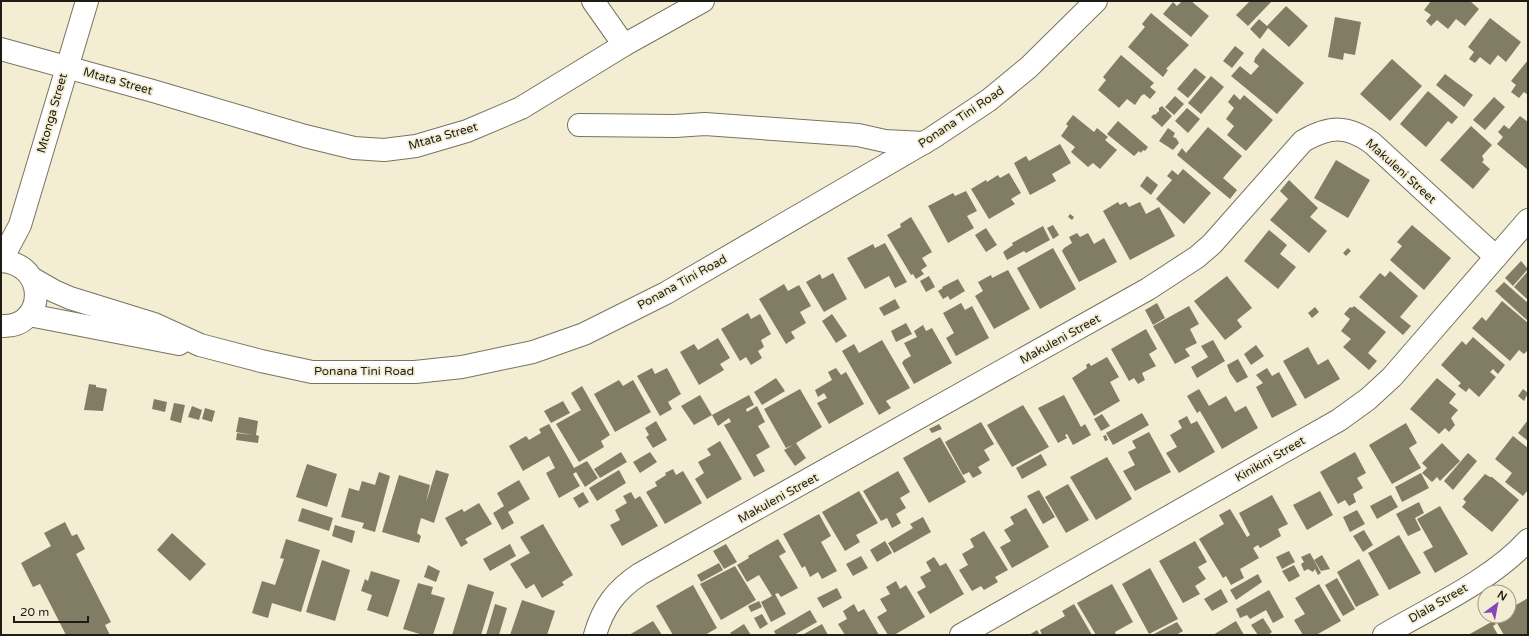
<svg xmlns="http://www.w3.org/2000/svg" width="1529" height="636" viewBox="0 0 1529 636" font-family="'Varela Round',sans-serif">
  <style>
    .building { fill: #817d65 }
    .lines { fill: none; stroke-linecap: round; stroke-linejoin: round }
    .minor-casing { stroke: #78745d; stroke-width: 24 }
    .minor { stroke: #fff; stroke-width: 22 }
    .labels { text-anchor: middle; dominant-baseline: central; stroke-width: 3.5; stroke-linejoin: round; paint-order: stroke }
    .street-label { font-size: 12px; fill: #1f1d13; stroke: #f2edd3 }
  </style>
  <rect width="100%" height="100%" fill="#f2edd3"/>
  <g class="building">
    <path d="M 1182,1 L 1191,1 L 1209,16 L 1191,37 L 1163,14 L 1173,2 L 1177,6 Z"/>
    <path d="M 1250,1 L 1272,1 L 1248,26 L 1236,15 Z"/>
    <path d="M 1431,1 L 1470,1 L 1479,9 L 1465,26 L 1456,19 L 1448,29 L 1437,20 L 1431,26 L 1426,21 L 1431,15 L 1424,10 Z"/>
    <path d="M 1286,6 L 1308,26 L 1289,47 L 1268,28 L 1260,39 L 1250,29 L 1259,19 L 1267,26 Z"/>
    <path d="M 1151,13 L 1189,45 L 1166,69 L 1168,70 L 1163,77 L 1128,47 L 1145,27 L 1142,24 Z"/>
    <path d="M 1335,17 L 1361,22 L 1355,55 L 1344,53 L 1343,60 L 1328,57 Z"/>
    <path d="M 1490,18 L 1521,42 L 1506,62 L 1498,55 L 1490,65 L 1480,57 L 1475,63 L 1469,59 L 1474,52 L 1468,47 Z"/>
    <path d="M 1235,46 L 1244,53 L 1232,68 L 1223,61 Z"/>
    <path d="M 1263,48 L 1304,83 L 1277,114 L 1231,76 L 1240,66 L 1251,75 L 1259,66 L 1254,62 L 1255,58 Z"/>
    <path d="M 1121,55 L 1154,83 L 1150,87 L 1156,92 L 1150,99 L 1144,94 L 1141,96 L 1135,105 L 1127,99 L 1119,108 L 1098,90 L 1106,80 L 1103,77 Z"/>
    <path d="M 1392,59 L 1422,86 L 1390,121 L 1360,94 Z"/>
    <path d="M 1528,60 L 1528,95 L 1524,92 L 1519,98 L 1511,92 L 1516,85 L 1511,81 Z"/>
    <path d="M 1195,68 L 1206,77 L 1188,98 L 1177,89 Z"/>
    <path d="M 1445,74 L 1473,95 L 1464,107 L 1436,85 Z"/>
    <path d="M 1211,76 L 1224,87 L 1201,114 L 1188,103 Z"/>
    <path d="M 1428,91 L 1458,117 L 1452,124 L 1448,121 L 1426,147 L 1400,124 Z"/>
    <path d="M 1234,94 L 1240,100 L 1244,95 L 1273,120 L 1246,151 L 1227,135 L 1234,126 L 1226,119 L 1234,108 L 1228,102 Z"/>
    <path d="M 1175,96 L 1184,104 L 1174,115 L 1165,107 Z"/>
    <path d="M 1494,97 L 1505,107 L 1485,130 L 1473,120 Z"/>
    <path d="M 1162,106 L 1172,116 L 1162,127 L 1151,117 L 1154,114 L 1155,115 L 1159,111 L 1159,108 Z"/>
    <path d="M 1187,108 L 1200,119 L 1188,133 L 1175,121 Z"/>
    <path d="M 1073,115 L 1094,132 L 1097,128 L 1108,137 L 1105,140 L 1117,150 L 1100,169 L 1093,163 L 1088,167 L 1071,152 L 1075,147 L 1061,136 L 1068,126 L 1066,124 Z"/>
    <path d="M 1520,116 L 1528,122 L 1528,170 L 1497,144 L 1503,137 L 1498,132 L 1504,125 L 1509,129 Z"/>
    <path d="M 1118,121 L 1148,147 L 1145,151 L 1143,150 L 1141,153 L 1139,151 L 1134,156 L 1107,134 Z"/>
    <path d="M 1471,126 L 1492,145 L 1482,156 L 1484,160 L 1482,162 L 1490,169 L 1473,189 L 1440,160 Z"/>
    <path d="M 1208,127 L 1242,156 L 1223,178 L 1237,190 L 1230,199 L 1177,155 L 1182,148 L 1186,153 Z"/>
    <path d="M 1168,128 L 1175,133 L 1173,137 L 1176,138 L 1179,143 L 1173,150 L 1159,141 Z"/>
    <path d="M 1060,144 L 1071,163 L 1052,174 L 1056,181 L 1030,195 L 1014,163 L 1026,156 L 1029,161 Z"/>
    <path d="M 1336,160 L 1370,180 L 1348,218 L 1314,198 Z"/>
    <path d="M 1183,169 L 1211,193 L 1184,224 L 1156,199 L 1172,180 L 1167,176 L 1172,170 L 1178,175 Z"/>
    <path d="M 1009,173 L 1021,193 L 1011,199 L 1015,204 L 989,219 L 971,189 L 986,180 L 987,182 L 998,175 L 1000,178 Z"/>
    <path d="M 1147,176 L 1158,185 L 1151,195 L 1140,186 Z"/>
    <path d="M 1289,180 L 1318,208 L 1310,217 L 1327,231 L 1309,253 L 1270,220 L 1288,199 L 1280,191 Z"/>
    <path d="M 966,191 L 977,211 L 967,216 L 974,228 L 948,243 L 928,206 L 953,193 L 955,196 Z"/>
    <path d="M 1118,202 L 1120,205 L 1126,202 L 1129,207 L 1140,202 L 1146,214 L 1159,207 L 1175,236 L 1130,260 L 1103,211 Z"/>
    <path d="M 1070,214 L 1074,217 L 1072,220 L 1068,217 Z"/>
    <path d="M 911,217 L 932,252 L 922,258 L 927,266 L 921,270 L 924,274 L 916,279 L 913,274 L 911,275 L 887,235 L 901,227 L 900,224 Z"/>
    <path d="M 1053,225 L 1059,235 L 1053,239 L 1047,228 Z"/>
    <path d="M 1412,225 L 1451,258 L 1424,290 L 1390,260 L 1402,246 L 1397,242 Z"/>
    <path d="M 1043,226 L 1050,240 L 1026,253 L 1024,251 L 1007,260 L 1003,252 L 1013,245 L 1012,243 Z"/>
    <path d="M 986,228 L 997,245 L 986,252 L 975,235 Z"/>
    <path d="M 1269,230 L 1287,245 L 1280,254 L 1296,267 L 1278,289 L 1244,261 Z"/>
    <path d="M 1077,233 L 1080,237 L 1088,233 L 1094,244 L 1104,238 L 1117,262 L 1079,282 L 1062,251 L 1064,248 L 1072,243 L 1069,237 Z"/>
    <path d="M 885,243 L 907,282 L 895,288 L 889,276 L 865,289 L 847,258 L 873,244 L 875,248 Z"/>
    <path d="M 1053,248 L 1076,289 L 1040,309 L 1017,268 Z"/>
    <path d="M 1348,248 L 1351,251 L 1346,256 L 1343,253 Z"/>
    <path d="M 1521,261 L 1528,269 L 1513,286 L 1505,278 Z"/>
    <path d="M 1008,270 L 1030,309 L 994,329 L 975,296 L 983,291 L 978,282 L 991,275 L 992,278 Z"/>
    <path d="M 1390,271 L 1418,296 L 1400,317 L 1411,326 L 1403,335 L 1359,297 L 1380,273 L 1385,277 Z"/>
    <path d="M 1528,271 L 1528,300 L 1514,287 Z"/>
    <path d="M 833,273 L 847,299 L 824,312 L 806,282 L 820,274 L 822,279 Z"/>
    <path d="M 929,276 L 935,287 L 926,292 L 920,281 Z"/>
    <path d="M 1227,276 L 1252,308 L 1237,320 L 1242,327 L 1225,340 L 1194,301 Z"/>
    <path d="M 958,279 L 965,291 L 950,300 L 948,296 L 943,299 L 938,291 L 943,288 L 942,287 Z"/>
    <path d="M 1504,282 L 1528,303 L 1528,321 L 1495,291 Z"/>
    <path d="M 784,284 L 788,291 L 799,285 L 811,306 L 800,312 L 806,323 L 791,332 L 795,338 L 786,344 L 759,299 Z"/>
    <path d="M 895,299 L 900,308 L 884,316 L 879,308 Z"/>
    <path d="M 1502,301 L 1528,323 L 1528,350 L 1524,354 L 1519,350 L 1510,361 L 1472,328 L 1482,317 L 1486,321 Z"/>
    <path d="M 961,303 L 965,310 L 972,306 L 989,338 L 956,356 L 946,338 L 954,333 L 943,313 Z"/>
    <path d="M 1157,303 L 1165,318 L 1153,325 L 1145,310 Z"/>
    <path d="M 1189,306 L 1199,324 L 1190,329 L 1197,343 L 1185,349 L 1190,356 L 1175,364 L 1153,326 Z"/>
    <path d="M 1354,306 L 1386,332 L 1368,353 L 1377,361 L 1369,370 L 1343,347 L 1351,339 L 1341,331 L 1350,319 L 1344,314 L 1350,307 L 1352,308 Z"/>
    <path d="M 1315,307 L 1319,312 L 1312,318 L 1308,313 Z"/>
    <path d="M 748,313 L 751,319 L 760,314 L 771,334 L 761,340 L 764,347 L 758,351 L 762,358 L 751,365 L 746,357 L 740,361 L 721,329 Z"/>
    <path d="M 832,314 L 847,336 L 836,343 L 822,321 Z"/>
    <path d="M 906,323 L 912,334 L 896,342 L 891,331 Z"/>
    <path d="M 923,325 L 926,331 L 932,328 L 952,363 L 914,384 L 902,363 L 904,360 L 911,356 L 904,343 L 917,337 L 914,331 Z"/>
    <path d="M 1146,329 L 1157,349 L 1149,354 L 1156,366 L 1142,373 L 1145,380 L 1138,384 L 1134,378 L 1129,381 L 1111,349 Z"/>
    <path d="M 1473,337 L 1505,365 L 1498,374 L 1493,369 L 1490,372 L 1496,377 L 1479,397 L 1469,388 L 1466,392 L 1458,386 L 1461,383 L 1441,365 L 1462,341 L 1466,345 Z"/>
    <path d="M 718,338 L 730,358 L 720,364 L 724,370 L 699,385 L 680,352 L 694,344 L 698,350 Z"/>
    <path d="M 882,340 L 910,388 L 886,401 L 891,408 L 879,415 L 842,351 L 854,344 L 859,353 Z"/>
    <path d="M 1213,340 L 1225,361 L 1197,378 L 1191,367 L 1208,357 L 1201,346 Z"/>
    <path d="M 1256,345 L 1264,356 L 1251,365 L 1244,354 Z"/>
    <path d="M 1308,347 L 1318,365 L 1328,359 L 1340,379 L 1305,399 L 1283,361 Z"/>
    <path d="M 1107,357 L 1119,377 L 1110,382 L 1120,401 L 1094,416 L 1072,378 L 1087,368 L 1086,365 L 1089,363 L 1091,366 Z"/>
    <path d="M 1238,359 L 1248,377 L 1237,383 L 1230,373 L 1227,365 Z"/>
    <path d="M 652,368 L 655,374 L 667,368 L 681,394 L 668,402 L 672,409 L 660,416 L 637,376 Z"/>
    <path d="M 836,368 L 841,375 L 846,372 L 864,404 L 829,424 L 817,403 L 827,398 L 824,393 L 818,397 L 815,390 L 832,380 L 828,372 Z"/>
    <path d="M 1267,368 L 1272,376 L 1279,372 L 1297,405 L 1272,418 L 1256,387 L 1263,383 L 1256,375 Z"/>
    <path d="M 776,378 L 785,391 L 762,405 L 754,392 Z"/>
    <path d="M 1437,378 L 1456,394 L 1449,403 L 1458,410 L 1451,418 L 1455,425 L 1449,432 L 1445,428 L 1439,434 L 1410,409 Z"/>
    <path d="M 619,380 L 623,386 L 633,380 L 651,412 L 615,432 L 594,394 Z"/>
    <path d="M 89,384 L 96,385 L 96,387 L 107,389 L 103,411 L 84,410 Z"/>
    <path d="M 582,386 L 610,435 L 601,441 L 604,447 L 579,462 L 556,424 L 581,410 L 571,393 Z"/>
    <path d="M 800,389 L 822,427 L 796,443 L 806,458 L 795,466 L 784,450 L 793,445 L 786,448 L 764,409 Z"/>
    <path d="M 1199,389 L 1209,406 L 1226,396 L 1235,412 L 1246,406 L 1258,428 L 1222,449 L 1200,411 L 1197,413 L 1187,396 Z"/>
    <path d="M 1523,389 L 1528,393 L 1524,401 L 1518,396 Z"/>
    <path d="M 700,395 L 712,415 L 749,395 L 754,405 L 746,409 L 747,412 L 757,406 L 765,422 L 758,426 L 770,447 L 756,455 L 765,471 L 754,477 L 724,425 L 731,422 L 729,418 L 718,426 L 712,415 L 694,425 L 681,406 Z"/>
    <path d="M 1064,395 L 1081,427 L 1085,424 L 1091,435 L 1073,445 L 1067,434 L 1065,435 L 1067,438 L 1058,443 L 1038,408 Z"/>
    <path d="M 154,399 L 167,402 L 165,412 L 152,409 Z"/>
    <path d="M 563,401 L 570,413 L 551,423 L 544,411 Z"/>
    <path d="M 174,403 L 185,405 L 181,423 L 170,420 Z"/>
    <path d="M 1023,405 L 1049,447 L 1012,467 L 987,425 Z"/>
    <path d="M 192,406 L 202,410 L 199,420 L 188,417 Z"/>
    <path d="M 205,408 L 215,411 L 212,422 L 202,419 Z"/>
    <path d="M 1142,413 L 1149,425 L 1113,445 L 1106,433 Z"/>
    <path d="M 1102,414 L 1110,426 L 1101,431 L 1094,419 Z"/>
    <path d="M 1187,416 L 1191,424 L 1197,421 L 1215,452 L 1179,473 L 1166,453 L 1177,447 L 1170,435 L 1182,428 L 1178,421 Z"/>
    <path d="M 239,417 L 258,421 L 256,435 L 259,436 L 258,443 L 236,440 L 237,433 L 253,435 L 236,432 Z"/>
    <path d="M 1528,420 L 1528,441 L 1518,433 Z"/>
    <path d="M 656,421 L 667,440 L 653,448 L 646,437 L 649,435 L 645,428 Z"/>
    <path d="M 981,422 L 994,444 L 984,450 L 990,460 L 978,467 L 982,473 L 973,478 L 969,472 L 963,475 L 945,442 Z"/>
    <path d="M 1406,423 L 1417,443 L 1409,448 L 1421,468 L 1392,484 L 1369,445 Z"/>
    <path d="M 549,424 L 574,468 L 587,461 L 598,478 L 585,487 L 576,472 L 573,474 L 580,486 L 559,498 L 546,473 L 555,468 L 549,456 L 523,471 L 509,446 L 526,436 L 529,440 L 541,433 L 539,429 Z"/>
    <path d="M 939,424 L 942,429 L 932,433 L 929,429 Z"/>
    <path d="M 1149,432 L 1171,472 L 1135,491 L 1123,471 L 1135,465 L 1128,452 L 1136,448 L 1132,441 Z"/>
    <path d="M 1106,435 L 1108,440 L 1105,441 L 1103,436 Z"/>
    <path d="M 1513,436 L 1528,448 L 1528,490 L 1523,496 L 1505,482 L 1512,473 L 1495,459 Z"/>
    <path d="M 940,437 L 966,482 L 929,503 L 903,458 Z"/>
    <path d="M 720,441 L 742,479 L 707,499 L 695,479 L 704,473 L 698,462 L 711,455 L 707,449 Z"/>
    <path d="M 1442,443 L 1460,461 L 1440,481 L 1437,477 L 1432,482 L 1422,473 L 1427,468 L 1422,463 Z"/>
    <path d="M 621,452 L 627,462 L 600,478 L 594,469 Z"/>
    <path d="M 650,452 L 657,462 L 640,473 L 633,462 Z"/>
    <path d="M 1355,452 L 1366,473 L 1357,478 L 1363,488 L 1353,494 L 1356,502 L 1349,506 L 1345,500 L 1338,504 L 1320,472 Z"/>
    <path d="M 1468,453 L 1477,461 L 1453,490 L 1444,481 Z"/>
    <path d="M 1041,454 L 1047,465 L 1022,479 L 1016,468 Z"/>
    <path d="M 1107,457 L 1132,499 L 1096,520 L 1070,477 Z"/>
    <path d="M 307,464 L 337,474 L 327,507 L 296,497 Z"/>
    <path d="M 673,469 L 676,475 L 683,471 L 702,503 L 665,524 L 646,492 L 657,486 L 655,482 L 666,475 L 665,473 Z"/>
    <path d="M 436,470 L 449,474 L 434,523 L 421,518 L 417,533 L 421,536 L 419,543 L 382,532 L 399,475 L 430,485 L 426,502 Z"/>
    <path d="M 619,470 L 626,483 L 597,501 L 589,488 Z"/>
    <path d="M 898,471 L 910,492 L 900,498 L 906,508 L 896,514 L 901,523 L 892,528 L 887,518 L 881,521 L 863,491 Z"/>
    <path d="M 379,472 L 390,476 L 375,532 L 362,528 L 364,523 L 341,517 L 349,488 L 359,491 L 362,481 L 375,485 Z"/>
    <path d="M 1421,473 L 1429,488 L 1402,502 L 1395,487 Z"/>
    <path d="M 1485,474 L 1490,477 L 1492,477 L 1519,500 L 1492,532 L 1462,507 L 1466,502 L 1463,499 Z"/>
    <path d="M 519,480 L 530,499 L 508,512 L 514,523 L 502,530 L 493,513 L 504,506 L 497,493 Z"/>
    <path d="M 1068,484 L 1089,520 L 1066,533 L 1045,497 Z"/>
    <path d="M 1039,490 L 1055,517 L 1043,524 L 1027,496 Z"/>
    <path d="M 859,491 L 878,523 L 856,535 L 860,542 L 845,551 L 822,512 Z"/>
    <path d="M 1320,491 L 1333,515 L 1307,530 L 1293,505 Z"/>
    <path d="M 583,492 L 589,502 L 579,508 L 573,498 Z"/>
    <path d="M 631,492 L 635,499 L 640,496 L 658,526 L 622,546 L 610,525 L 620,520 L 615,510 L 627,503 L 623,496 Z"/>
    <path d="M 1272,495 L 1288,524 L 1278,529 L 1281,536 L 1260,548 L 1258,545 L 1253,548 L 1259,558 L 1240,569 L 1244,578 L 1231,585 L 1226,576 L 1223,578 L 1199,539 L 1224,524 L 1219,515 L 1230,509 L 1247,537 L 1250,535 L 1239,513 Z"/>
    <path d="M 1391,495 L 1398,507 L 1377,519 L 1370,506 Z"/>
    <path d="M 1419,502 L 1424,513 L 1415,518 L 1421,530 L 1408,536 L 1396,514 Z"/>
    <path d="M 479,503 L 492,524 L 465,539 L 468,543 L 461,547 L 445,518 L 462,509 L 464,512 Z"/>
    <path d="M 1440,506 L 1468,554 L 1435,573 L 1423,552 L 1433,547 L 1417,519 Z"/>
    <path d="M 302,508 L 333,518 L 329,531 L 298,521 Z"/>
    <path d="M 1026,508 L 1049,547 L 1012,568 L 1000,547 L 1011,541 L 1004,530 L 1014,524 L 1010,517 Z"/>
    <path d="M 1357,510 L 1365,524 L 1350,532 L 1343,517 Z"/>
    <path d="M 819,514 L 831,536 L 821,542 L 837,571 L 822,579 L 818,572 L 810,577 L 805,566 L 802,568 L 783,534 Z"/>
    <path d="M 923,517 L 931,532 L 894,553 L 888,543 L 913,528 L 910,524 Z"/>
    <path d="M 65,522 L 72,536 L 77,534 L 85,549 L 76,554 L 111,622 L 105,625 L 110,635 L 66,635 L 40,584 L 33,587 L 21,563 L 51,546 L 44,533 Z"/>
    <path d="M 543,524 L 573,575 L 562,582 L 564,585 L 542,598 L 534,584 L 526,589 L 510,564 L 530,553 L 520,537 Z"/>
    <path d="M 335,525 L 355,531 L 352,543 L 332,536 Z"/>
    <path d="M 1364,530 L 1373,545 L 1363,552 L 1353,536 Z"/>
    <path d="M 984,531 L 1008,570 L 995,577 L 998,582 L 984,590 L 981,586 L 972,591 L 959,570 L 968,565 L 962,554 L 974,547 L 970,539 Z"/>
    <path d="M 172,533 L 206,564 L 190,581 L 157,550 Z"/>
    <path d="M 1399,535 L 1421,573 L 1389,590 L 1368,553 Z"/>
    <path d="M 286,539 L 320,550 L 301,612 L 272,603 L 268,618 L 252,613 L 262,581 L 275,585 L 284,559 L 280,558 Z"/>
    <path d="M 778,539 L 786,552 L 779,556 L 798,588 L 781,597 L 778,593 L 775,594 L 786,614 L 771,622 L 761,602 L 772,596 L 759,575 L 747,582 L 737,565 L 749,558 L 748,556 Z"/>
    <path d="M 885,541 L 892,553 L 877,562 L 870,550 Z"/>
    <path d="M 1195,541 L 1207,562 L 1198,567 L 1206,579 L 1195,586 L 1200,594 L 1183,603 L 1159,561 Z"/>
    <path d="M 510,544 L 516,556 L 490,571 L 483,559 Z"/>
    <path d="M 726,544 L 737,562 L 724,569 L 713,551 Z"/>
    <path d="M 1289,551 L 1295,562 L 1282,569 L 1276,557 Z"/>
    <path d="M 1310,553 L 1321,573 L 1318,575 L 1315,569 L 1313,572 L 1308,569 L 1304,571 L 1301,564 L 1304,562 L 1301,557 Z"/>
    <path d="M 1322,555 L 1330,569 L 1321,571 L 1314,560 Z"/>
    <path d="M 861,556 L 868,568 L 853,576 L 846,564 Z"/>
    <path d="M 934,557 L 940,566 L 946,563 L 964,594 L 930,614 L 917,592 L 926,587 L 920,577 L 931,571 L 926,562 Z"/>
    <path d="M 1359,559 L 1379,595 L 1356,607 L 1337,572 Z"/>
    <path d="M 322,560 L 350,570 L 335,621 L 306,612 Z"/>
    <path d="M 719,563 L 723,570 L 701,582 L 697,575 Z"/>
    <path d="M 428,565 L 440,571 L 436,582 L 424,577 Z"/>
    <path d="M 1294,565 L 1300,576 L 1289,582 L 1282,571 Z"/>
    <path d="M 735,566 L 756,600 L 721,620 L 700,584 Z"/>
    <path d="M 1150,568 L 1178,619 L 1149,634 L 1122,584 Z"/>
    <path d="M 371,571 L 400,580 L 388,617 L 367,610 L 372,595 L 361,591 L 365,579 L 368,581 Z"/>
    <path d="M 1258,574 L 1262,582 L 1236,600 L 1230,590 Z"/>
    <path d="M 1337,578 L 1355,609 L 1343,616 L 1325,585 Z"/>
    <path d="M 896,581 L 900,589 L 906,585 L 925,617 L 894,635 L 888,635 L 877,617 L 887,611 L 880,599 L 890,594 L 886,587 Z"/>
    <path d="M 418,583 L 433,587 L 431,594 L 445,598 L 433,635 L 423,635 L 403,629 Z"/>
    <path d="M 468,584 L 494,592 L 481,635 L 452,635 Z"/>
    <path d="M 1112,584 L 1133,622 L 1115,632 L 1116,635 L 1096,635 L 1077,603 Z"/>
    <path d="M 1319,584 L 1341,621 L 1316,635 L 1303,635 L 1294,620 L 1305,614 L 1295,598 Z"/>
    <path d="M 693,585 L 717,628 L 705,635 L 673,635 L 656,606 Z"/>
    <path d="M 837,588 L 842,598 L 823,608 L 817,598 Z"/>
    <path d="M 1221,589 L 1228,602 L 1212,611 L 1204,599 Z"/>
    <path d="M 1269,590 L 1284,617 L 1273,623 L 1266,610 L 1250,619 L 1247,615 L 1240,618 L 1236,609 Z"/>
    <path d="M 1528,598 L 1528,635 L 1504,635 L 1494,618 L 1497,616 L 1509,616 L 1509,609 Z"/>
    <path d="M 522,600 L 555,611 L 547,635 L 510,635 Z"/>
    <path d="M 759,601 L 762,607 L 751,612 L 748,606 Z"/>
    <path d="M 495,604 L 507,608 L 499,635 L 486,635 Z"/>
    <path d="M 854,604 L 858,612 L 864,609 L 879,635 L 845,635 L 838,624 L 847,619 L 843,611 Z"/>
    <path d="M 1074,604 L 1092,635 L 1042,635 L 1040,630 L 1065,616 L 1062,611 Z"/>
    <path d="M 810,610 L 817,622 L 794,635 L 776,635 L 774,631 Z"/>
    <path d="M 762,614 L 768,624 L 760,629 L 754,618 Z"/>
    <path d="M 1263,618 L 1272,632 L 1268,635 L 1258,635 L 1251,625 Z"/>
    <path d="M 653,621 L 662,635 L 629,635 Z"/>
    <path d="M 1236,621 L 1244,635 L 1213,635 Z"/>
    <path d="M 1493,621 L 1496,624 L 1493,626 L 1498,635 L 1468,635 Z"/>
    <path d="M 1177,622 L 1183,631 L 1176,635 L 1152,635 Z"/>
    <path d="M 744,624 L 751,635 L 732,635 L 730,633 Z"/>
    <path d="M 822,624 L 828,635 L 802,635 Z"/>
    <path d="M 1037,630 L 1040,635 L 1029,635 Z"/>
  </g>
  <g class="lines">
    <g class="minor-casing">
      <g id="minor">
        <path d="M 593,1 L 624,45"/>
        <path d="M 1,49 L 153,91 L 305,136 L 354,148 L 384,150 L 416,146 L 467,131 L 521,108 L 624,45 L 703,1"/>
        <path d="M 579,125 L 675,126 L 705,124 L 858,135 L 885,141 L 924,143"/>
        <path d="M 1,261 L 20,225 L 87,1"/>
        <path d="M 1,261 C 49,264 46,329 1,326"/>
        <path d="M 33,279 L 54,291 L 70,298 L 154,324 L 200,345 L 261,361 L 312,372 L 415,372 L 462,367 L 533,352 L 584,334 L 666,293 L 932,138 L 989,100 L 1029,67 L 1096,1"/>
        <path d="M 29,315 L 179,344"/>
        <path d="M 595,635 C 603,607 616,590 640,574 L 1148,289 L 1197,257 L 1212,244 L 1303,141 C 1330,126 1347,125 1372,143 L 1496,257"/>
        <path d="M 961,635 L 1339,420 L 1368,399 L 1392,377 L 1528,220"/>
        <path d="M 1384,635 C 1430,608 1492,580 1528,540"/>
      </g>
    </g>
    <use href="#minor" class="minor"/>
  </g>
  <g class="labels">
    <g class="street-label">
      <text transform="translate(118 81) rotate(16)">Mtata Street</text>
      <text transform="translate(52 113) rotate(-74)">Mtonga Street</text>
      <text transform="translate(961 117) rotate(-34)">Ponana Tini Road</text>
      <text transform="translate(443 136) rotate(-16)">Mtata Street</text>
      <text transform="translate(1401 171) rotate(42)">Makuleni Street</text>
      <text transform="translate(682 282) rotate(-29)">Ponana Tini Road</text>
      <text transform="translate(1060 339) rotate(-29)">Makuleni Street</text>
      <text x="364" y="371">Ponana Tini Road</text>
      <text transform="translate(1270 459) rotate(-30)">Kinikini Street</text>
      <text transform="translate(778 498) rotate(-29)">Makuleni Street</text>
      <text transform="translate(1438 603) rotate(-30)">Dlala Street</text>
    </g>
  </g>
  <rect width="1529" height="636" fill="none" stroke="#1f1d13" stroke-width="4"/>
  <g transform="translate(1497 604) rotate(32)"><circle r="19" fill="#f2edd3" stroke="#9e9a86"/>
  <path d="M0-3L7 15L0 10L-7 15Z" fill="#8946ba"/>
  <text y="-6" font-size="11" font-weight="bold" text-anchor="middle" fill="#1f1d13">N</text>
  </g>
  <path d="M14 616v6h74v-6" fill="none" stroke="#1f1d13" stroke-width="2"/>
  <text x="20" y="616" font-size="12" fill="#1f1d13" stroke="#f2edd3" stroke-width="3" paint-order="stroke">20 m</text>
</svg>
